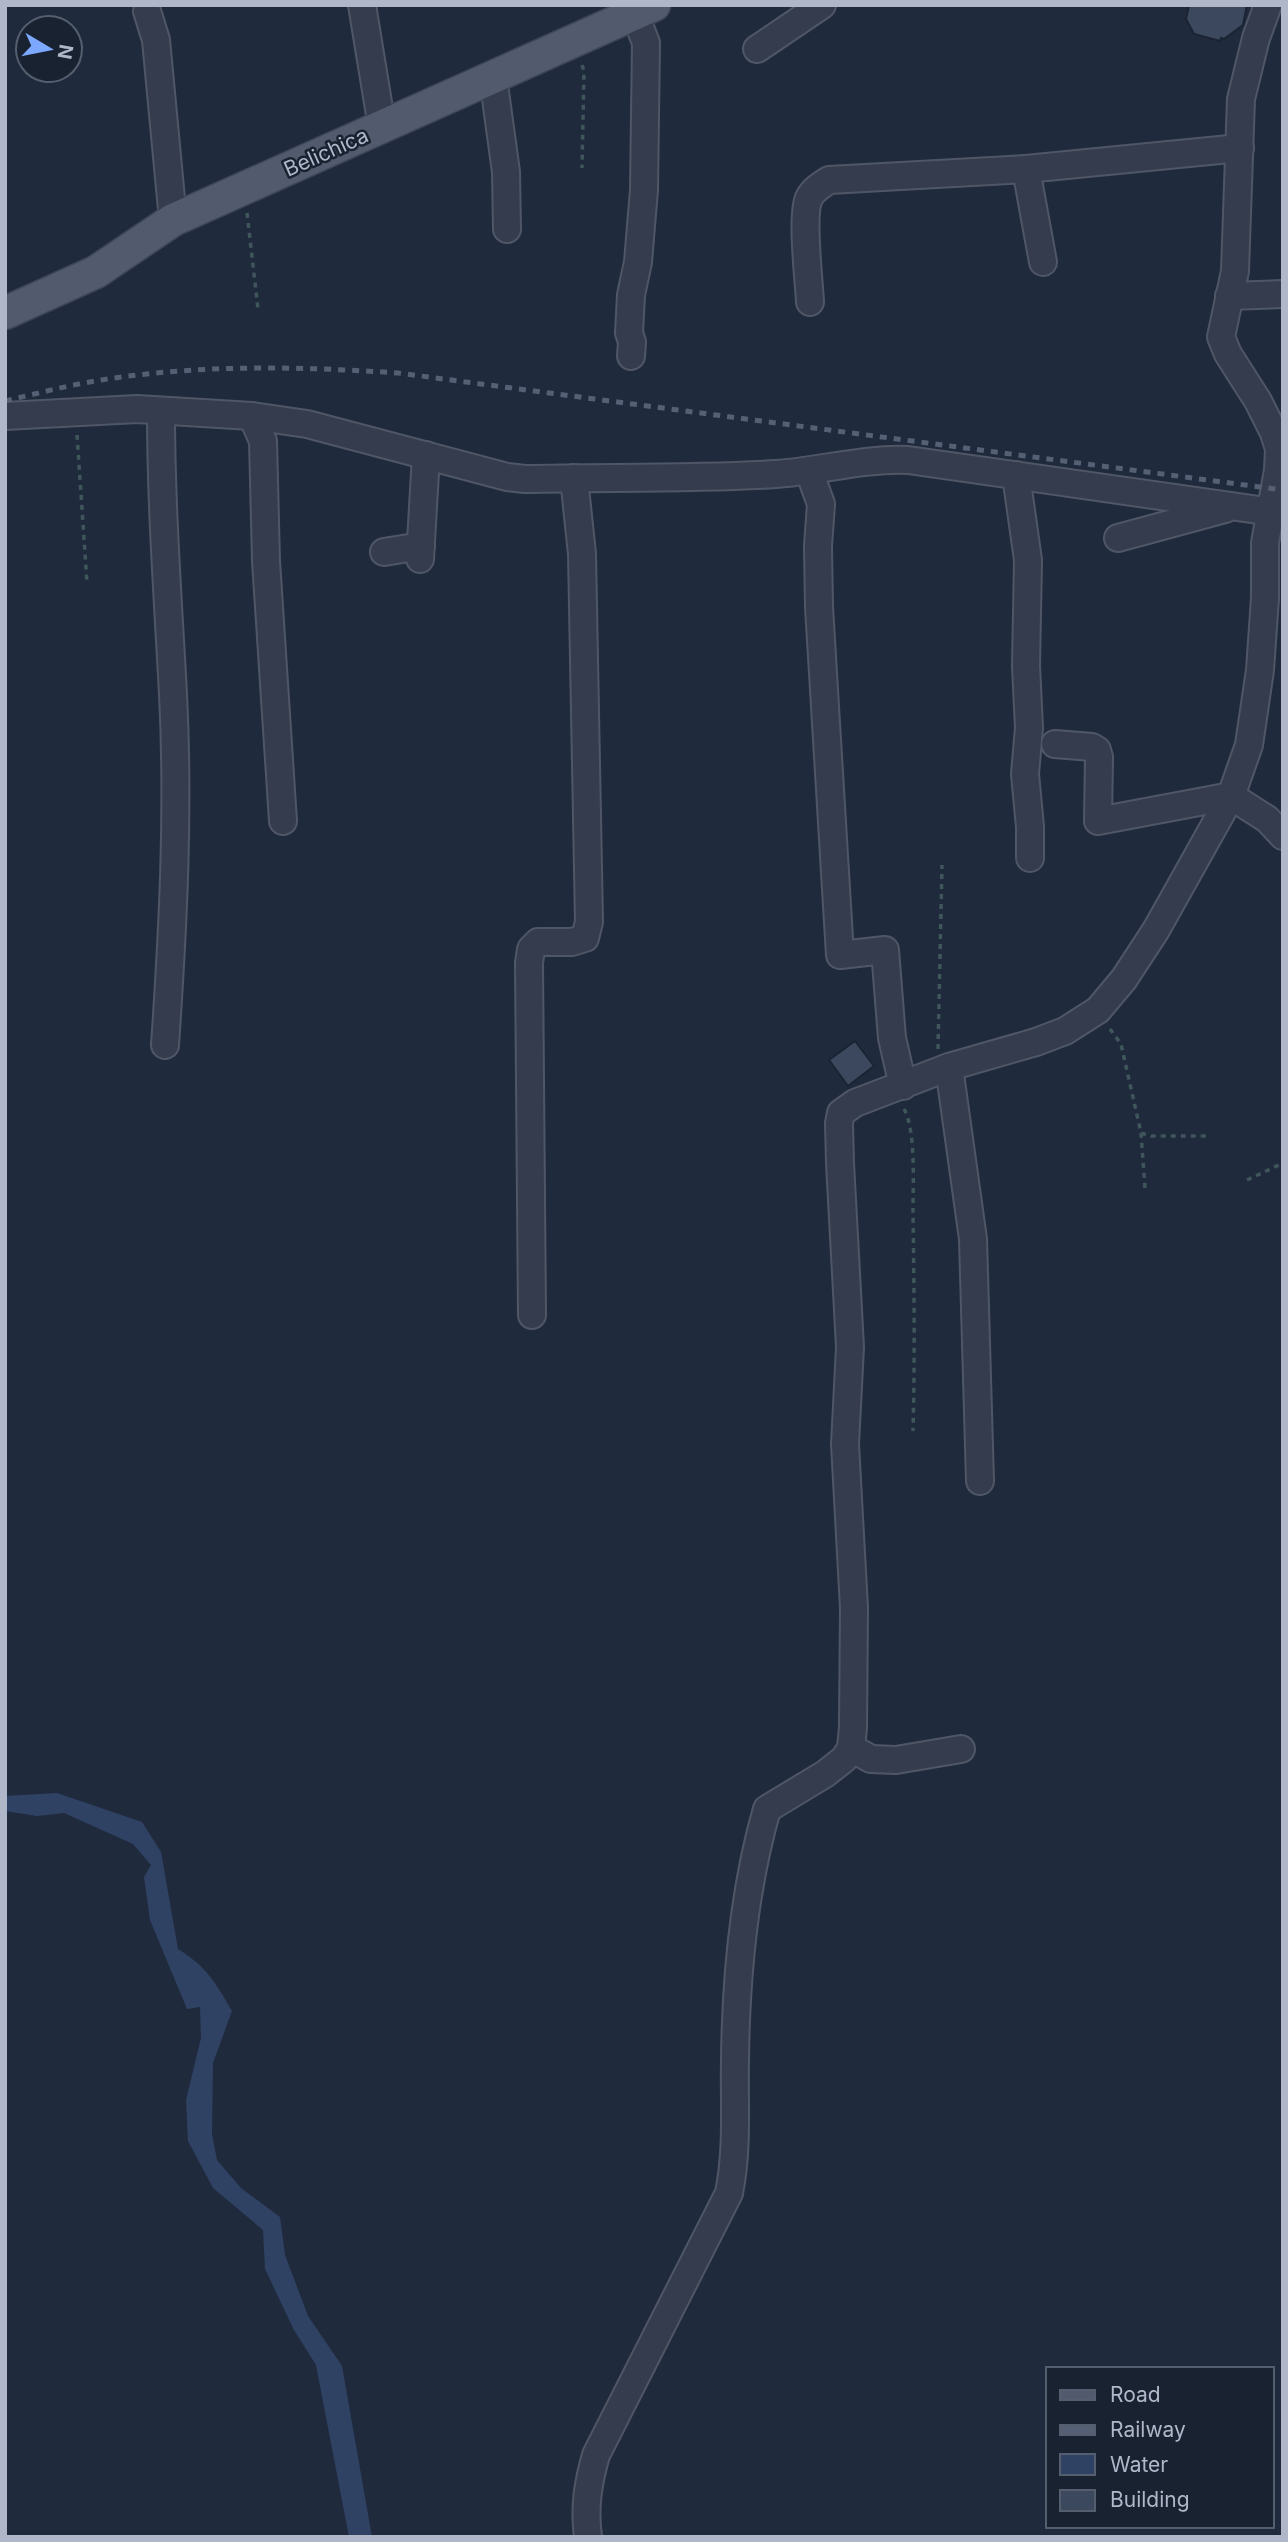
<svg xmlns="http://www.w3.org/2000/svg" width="1288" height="2542" viewBox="0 0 1288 2542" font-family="Inter,sans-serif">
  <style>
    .water { fill: #304264 }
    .building { fill: #3b485d; stroke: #1b2433; stroke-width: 2 }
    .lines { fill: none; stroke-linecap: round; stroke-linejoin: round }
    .minor-casing { stroke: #4f5767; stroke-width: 30 }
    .major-casing { stroke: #3d4656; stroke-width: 35 }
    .path { stroke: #3f565b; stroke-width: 3.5; stroke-dasharray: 5 5; stroke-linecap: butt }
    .minor { stroke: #343c4d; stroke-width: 26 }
    .major { stroke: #515b6d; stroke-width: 32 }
    .rail { stroke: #556074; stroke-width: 5; stroke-dasharray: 7 7; stroke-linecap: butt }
    .labels { text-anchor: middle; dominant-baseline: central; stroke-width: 5; stroke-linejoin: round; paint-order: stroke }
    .street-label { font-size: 21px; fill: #afb7c9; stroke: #192231 }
  </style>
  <rect width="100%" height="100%" fill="#202a3d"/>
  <path class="water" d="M 57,1793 L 142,1822 L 161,1852 L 178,1949 C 206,1966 216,1983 232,2011 L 213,2063 L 212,2134 L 217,2160 L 241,2188 L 280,2217 L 285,2255 L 308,2316 L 342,2366 L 372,2537 L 349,2537 L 316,2365 L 294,2330 L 265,2269 L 263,2230 L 213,2188 L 188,2141 L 186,2100 L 201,2038 L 200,2007 L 187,2009 L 150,1920 L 144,1877 L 151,1865 L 133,1844 L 64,1813 L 37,1816 L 5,1811 L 5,1796 Z"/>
  <g class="building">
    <path d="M 1189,5 L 1247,5 L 1243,25 L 1224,39 L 1221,38 L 1220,41 L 1194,34 L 1186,19 Z"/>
    <path d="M 855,1041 L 874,1066 L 848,1086 L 829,1060 Z"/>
  </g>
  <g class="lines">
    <g class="minor-casing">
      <g id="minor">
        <path d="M 362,5 L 382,127"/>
        <path d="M 147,11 L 156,40 L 173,220"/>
        <path d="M 757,49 L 822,5"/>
        <path d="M 493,77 L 506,172 L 507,229"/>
        <path d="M 1026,169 L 1043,262"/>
        <path d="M 1229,296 L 1283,294"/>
        <path d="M 810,302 C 809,281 801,215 809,198 C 813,190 821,185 829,180 L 1026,169 L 1240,148"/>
        <path d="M 631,356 L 632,342 L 629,333 L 631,295 L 638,262 L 644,190 L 646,43 L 635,14"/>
        <path d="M 161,411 C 161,506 168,600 173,694 C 179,811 173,928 165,1045"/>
        <path d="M 5,416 L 137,409 L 252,416 L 307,424 L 507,477 L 525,479 C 608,477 692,479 776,474 C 820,471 864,458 908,460 L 1272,512"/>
        <path d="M 252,416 L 263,441 L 266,561 L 283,821"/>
        <path d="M 809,471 L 821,504 L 818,546 L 819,607 L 840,955 L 885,950 L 892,1038 L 903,1086"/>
        <path d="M 1016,475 L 1028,560 L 1026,666 L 1029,728 L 1025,774 L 1030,827 L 1030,858"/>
        <path d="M 1118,538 L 1225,509"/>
        <path d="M 384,552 L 421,546"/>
        <path d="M 420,559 L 426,455"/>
        <path d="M 1055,744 L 1092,747 L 1097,750 L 1099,757 L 1098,821 L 1231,796 L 1267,819 L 1283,836"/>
        <path d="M 949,1067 L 973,1239 L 980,1481"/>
        <path d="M 532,1315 L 529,963 L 531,949 L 538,942 L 572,942 L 585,938 L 589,922 L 582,554 L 574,478"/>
        <path d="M 851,1748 L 871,1759 L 896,1760 L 961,1749"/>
        <path d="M 588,2537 C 584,2507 588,2483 596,2455 L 729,2193 C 738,2148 734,2104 735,2059 C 736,1975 744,1889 767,1809 L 825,1774 L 844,1759 L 851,1748 L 853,1727 L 854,1608 L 845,1444 L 850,1347 L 840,1163 L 839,1123 L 841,1113 L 855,1103 L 949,1067 L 1036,1042 L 1065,1031 L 1098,1010 L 1124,979 L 1156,930 L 1231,796 L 1249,745 L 1260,670 L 1265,598 L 1265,543 L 1278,470 L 1279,449 L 1274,433 L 1258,401 L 1228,354 L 1221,337 L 1235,271 L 1241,99 L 1256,38 L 1268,5"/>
      </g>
    </g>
    <g class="major-casing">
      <path id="major" d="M 5,313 L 96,272 L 173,220 L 654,5"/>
    </g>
    <g class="path">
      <path d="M 582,65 L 584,71 L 582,168"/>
      <path d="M 247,213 L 258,309"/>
      <path d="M 77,435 L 87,583"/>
      <path d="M 1110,1029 L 1121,1044 L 1141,1133 L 1151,1136 L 1210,1136"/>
      <path d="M 938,1049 L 942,865"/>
      <path d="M 904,1109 C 916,1130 913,1185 913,1210 C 914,1284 915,1357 913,1431"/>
      <path d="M 1141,1133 L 1145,1188"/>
      <path d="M 1247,1180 L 1283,1163"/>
    </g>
    <use href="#minor" class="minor"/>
    <use href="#major" class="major"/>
    <path class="rail" d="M 5,401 C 31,395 57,388 84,383 C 187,364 294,366 398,373 L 1283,490"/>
  </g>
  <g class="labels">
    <g class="street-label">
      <text transform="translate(326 152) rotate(-24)">Belichica</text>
    </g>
  </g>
  <rect width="1288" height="2542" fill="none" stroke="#afb7c9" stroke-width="14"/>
  <rect x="1046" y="2367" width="228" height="161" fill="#192231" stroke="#555e6e" stroke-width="2"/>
  <rect x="1060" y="2390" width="35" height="10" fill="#515b6d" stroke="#555e6e" stroke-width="2"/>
  <text x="1110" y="2402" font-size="21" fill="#afb7c9">Road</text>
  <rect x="1060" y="2425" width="35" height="10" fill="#556074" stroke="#555e6e" stroke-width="2"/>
  <text x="1110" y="2437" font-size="21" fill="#afb7c9">Railway</text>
  <rect x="1060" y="2454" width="35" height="21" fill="#304264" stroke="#555e6e" stroke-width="2"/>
  <text x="1110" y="2472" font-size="21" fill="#afb7c9">Water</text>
  <rect x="1060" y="2490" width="35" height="21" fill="#3b485d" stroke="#555e6e" stroke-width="2"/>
  <text x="1110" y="2507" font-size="21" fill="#afb7c9">Building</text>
  <g transform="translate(49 49) rotate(100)"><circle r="33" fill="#192231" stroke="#555e6e" stroke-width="2"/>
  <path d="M0-5L12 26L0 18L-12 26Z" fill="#7da8ff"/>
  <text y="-10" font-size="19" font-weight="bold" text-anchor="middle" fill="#afb7c9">N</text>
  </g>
</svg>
